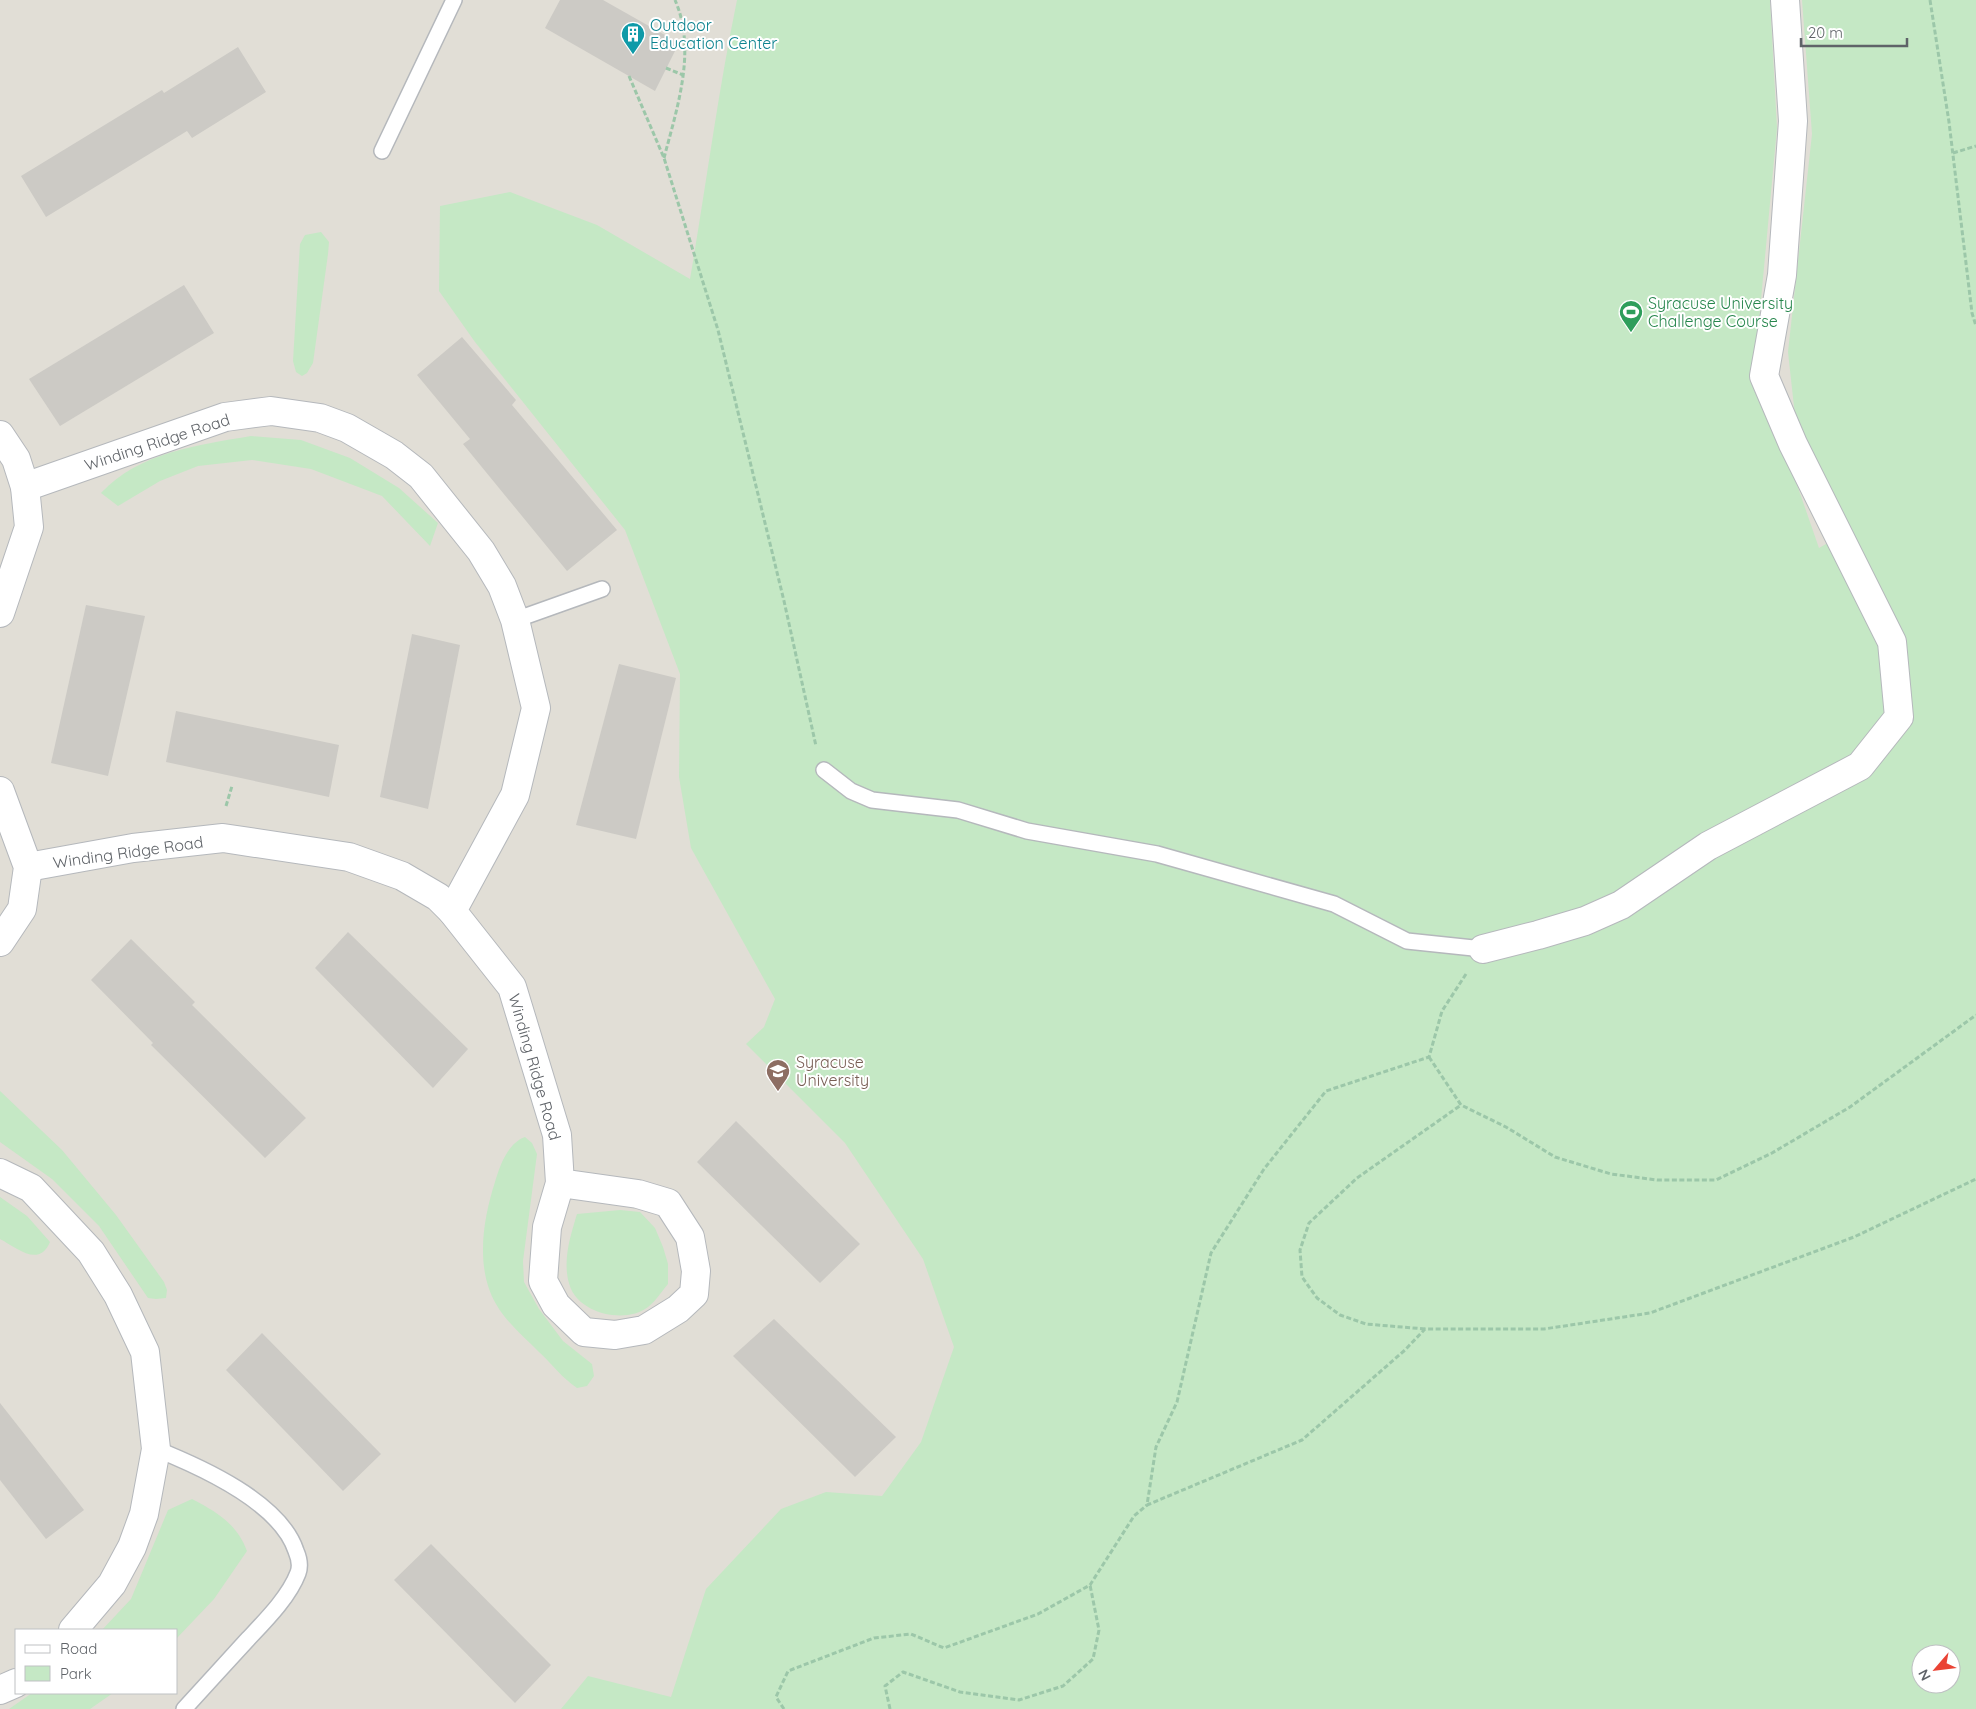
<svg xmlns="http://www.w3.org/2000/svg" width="1976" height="1709" viewBox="0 0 1976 1709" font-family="Quicksand,sans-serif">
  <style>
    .education { fill: #e1ded6; fill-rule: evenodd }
    .green { fill: #c5e8c5; fill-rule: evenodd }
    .building { fill: #cccac5 }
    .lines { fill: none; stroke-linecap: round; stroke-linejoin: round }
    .lane-casing { stroke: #b5b8bc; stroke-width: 18 }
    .street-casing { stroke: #b5b8bc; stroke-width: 30 }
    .path { stroke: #9cc7a9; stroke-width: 3; stroke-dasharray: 5 2.5; stroke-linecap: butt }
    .lane { stroke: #fff; stroke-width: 15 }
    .street { stroke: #fff; stroke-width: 28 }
    .labels { text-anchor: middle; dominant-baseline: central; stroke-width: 4; stroke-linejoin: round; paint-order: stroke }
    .culture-label { font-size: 16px; fill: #0d838f; stroke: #fff; text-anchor: start }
    .leisure-label { font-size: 16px; fill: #27864d; stroke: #fff; text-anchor: start }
    .street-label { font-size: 16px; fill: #5f6368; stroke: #fff }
    .education-label { font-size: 16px; fill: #785e54; stroke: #fff; text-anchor: start }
  </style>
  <rect width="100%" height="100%" fill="#f1efe8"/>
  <path class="education" d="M 0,0 L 1939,0 L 1921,554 L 1100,1709 L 0,1709 ZM 16,1630 L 176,1630 L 176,1693 L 16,1693 Z"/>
  <g class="green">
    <path d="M 737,0 L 1770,0 L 1777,128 L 1755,364 L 1819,548 L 1852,529 L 1797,434 L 1788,352 L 1812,134 L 1802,0 L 1976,0 L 1976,1709 L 561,1709 L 588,1676 L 671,1697 L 706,1589 L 781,1509 L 826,1492 L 882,1496 L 921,1442 L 954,1347 L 923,1259 L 845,1143 L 746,1044 L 764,1027 L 775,999 L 691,848 L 679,777 L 680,674 L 625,530 L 475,342 L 439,291 L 440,206 L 510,192 L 597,225 L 690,279 C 706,186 718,92 737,0 ZM 1921,1654 L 1951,1654 L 1951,1684 L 1921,1684 Z"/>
    <path d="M 321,232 L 329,242 L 328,254 L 313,363 L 307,373 L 302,376 L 296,372 L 293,361 L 300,244 L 305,235 Z"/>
    <path d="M 251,436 L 301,440 L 350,458 L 399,488 L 438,523 L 430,546 L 382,496 L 311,469 L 252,460 L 198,466 L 160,481 L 118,506 L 101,493 C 139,452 199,445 251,436 Z"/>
    <path d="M 0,1091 L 62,1150 L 116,1215 L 164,1282 L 167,1290 L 166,1298 L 156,1299 L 148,1298 L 99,1226 L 52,1179 L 0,1142 Z"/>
    <path d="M 525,1137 L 532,1143 L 537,1154 L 523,1261 L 524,1282 L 539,1309 L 563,1341 L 592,1364 L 594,1376 L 587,1386 L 577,1388 C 562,1378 552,1364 539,1352 C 524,1337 506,1322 496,1304 C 475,1268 483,1219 495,1182 C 500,1165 508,1143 525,1137 Z"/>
    <path d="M 0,1197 L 27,1216 L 50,1242 C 39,1268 17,1248 0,1239 Z"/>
    <path d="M 620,1210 L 640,1212 L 655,1228 L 663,1247 L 668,1264 L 668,1284 C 661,1292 656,1301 648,1307 C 626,1324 582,1314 571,1289 C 561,1265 570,1237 577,1214 Z"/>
    <path d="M 192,1499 C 217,1512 237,1524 247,1551 L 214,1599 L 176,1639 L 176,1630 L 102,1630 L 131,1599 L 168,1510 Z"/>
    <path d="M 32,1693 L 113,1693 L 90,1709 L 9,1709 Z"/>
  </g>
  <g class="building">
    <path d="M 560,0 L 603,0 L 679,43 L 655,91 L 545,28 Z"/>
    <path d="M 238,47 L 266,92 L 192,138 L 187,131 L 46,217 L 21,176 L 162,90 L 164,93 Z"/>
    <path d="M 184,285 L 214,333 L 60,426 L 29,379 Z"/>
    <path d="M 462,337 L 516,400 L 512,405 L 617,530 L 567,571 L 463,444 L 470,439 L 417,375 Z"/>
    <path d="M 86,605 L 145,616 L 108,776 L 51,763 Z"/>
    <path d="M 412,634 L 460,645 L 428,809 L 380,797 Z"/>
    <path d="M 619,664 L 676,678 L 636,839 L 576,825 Z"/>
    <path d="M 176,711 L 339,745 L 329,797 L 166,762 Z"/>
    <path d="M 348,932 L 468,1049 L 433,1088 L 315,968 Z"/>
    <path d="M 131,939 L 195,1002 L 192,1005 L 306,1118 L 265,1158 L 151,1045 L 153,1043 L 91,980 Z"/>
    <path d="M 736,1121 L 860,1244 L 820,1283 L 697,1162 Z"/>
    <path d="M 774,1319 L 896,1437 L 855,1477 L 733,1356 Z"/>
    <path d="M 262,1333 L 381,1454 L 343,1491 L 226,1370 Z"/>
    <path d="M 0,1403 L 84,1510 L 46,1539 L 0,1480 Z"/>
    <path d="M 431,1544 L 551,1665 L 515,1703 L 394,1580 Z"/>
  </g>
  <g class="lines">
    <g class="lane-casing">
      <g id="lane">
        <path d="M 382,151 L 454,0"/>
        <path d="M 515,620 L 602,589"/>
        <path d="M 824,770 L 851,791 L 872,800 L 958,810 L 1027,831 L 1157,854 L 1334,904 L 1407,941 L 1483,949"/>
        <path d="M 156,1449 C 201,1467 280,1502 296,1551 C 299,1558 301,1565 298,1573 C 289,1597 265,1621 248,1639 C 227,1662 205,1686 184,1709"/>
      </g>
    </g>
    <g class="street-casing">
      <g id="street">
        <path d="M 0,435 L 16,459 L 25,487 L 29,527 L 0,613"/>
        <path d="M 25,487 L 225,417 L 271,411 L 320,418 L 347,428 L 394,455 L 421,476 L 481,551 L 502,586 L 515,620 L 536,708 L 515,795 L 452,911 L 512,987 L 557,1135 L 560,1183 L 547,1227 L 543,1281 L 556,1305 L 584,1332 L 615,1335 L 644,1330 L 678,1309 L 694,1294 L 696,1271 L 690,1237 L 668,1203 L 638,1194 L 560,1183"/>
        <path d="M 0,791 L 28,867 L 22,909 L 0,942"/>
        <path d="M 28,867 L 133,848 L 223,838 L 349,857 L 402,876 L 438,897 L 452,911"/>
        <path d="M 1483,949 L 1538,935 L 1585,921 L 1621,905 L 1708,846 L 1860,766 L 1899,717 L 1892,642 L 1793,444 L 1764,376 L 1782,275 L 1793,121 L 1785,0"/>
        <path d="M 0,1173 L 31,1188 L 91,1252 L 118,1295 L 145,1352 L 156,1449 L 144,1514 L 132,1547 L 112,1584 L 73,1630"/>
        <path d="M 0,1690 L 16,1683"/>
      </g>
    </g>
    <g class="path">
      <path d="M 1930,0 L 1949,122 L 1972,313 L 1976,326"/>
      <path d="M 666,68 L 683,75"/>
      <path d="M 629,76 L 664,158 L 718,330 L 784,601 L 816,746"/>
      <path d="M 1953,153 L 1976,146"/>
      <path d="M 664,158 C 677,108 697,50 675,0"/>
      <path d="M 226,806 L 232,786"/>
      <path d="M 1466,974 L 1442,1011 L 1429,1057 L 1326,1091 L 1264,1169 L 1211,1253 L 1177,1402 L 1156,1447 L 1147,1505 L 1302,1440 L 1405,1350 L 1425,1329 L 1544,1329 L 1650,1313 L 1854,1237 L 1976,1179"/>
      <path d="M 1429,1057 L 1461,1105 L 1506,1127 L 1555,1157 L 1611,1174 L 1657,1180 L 1716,1180 L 1772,1153 L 1850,1107 L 1976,1015"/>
      <path d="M 1425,1329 L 1366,1324 L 1340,1315 L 1317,1298 L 1302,1277 L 1300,1250 L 1309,1223 L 1357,1178 L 1461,1105"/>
      <path d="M 784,1709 L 776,1697 L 788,1671 L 874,1638 L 911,1634 L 944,1648 L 1038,1614 L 1090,1585 L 1134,1516 L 1147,1505"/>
      <path d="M 890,1709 L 885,1686 L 903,1672 L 960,1692 L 1019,1700 L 1063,1686 L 1093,1659 L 1099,1630 L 1090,1585"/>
    </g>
    <use href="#lane" class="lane"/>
    <use href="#street" class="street"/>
  </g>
  <defs>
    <g id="building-pin" transform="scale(1.25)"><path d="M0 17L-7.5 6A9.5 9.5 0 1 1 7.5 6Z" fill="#0f9aa8" stroke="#fff"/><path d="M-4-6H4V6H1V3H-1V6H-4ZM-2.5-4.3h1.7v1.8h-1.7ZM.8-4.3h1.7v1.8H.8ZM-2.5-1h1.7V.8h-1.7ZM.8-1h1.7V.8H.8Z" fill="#fff"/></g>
    <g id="stadium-pin" transform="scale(1.25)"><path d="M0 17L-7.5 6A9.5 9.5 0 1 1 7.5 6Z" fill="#2e9e5b" stroke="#fff"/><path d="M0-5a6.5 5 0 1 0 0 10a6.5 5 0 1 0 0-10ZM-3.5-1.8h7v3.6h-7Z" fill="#fff"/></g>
    <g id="university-pin" transform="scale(1.25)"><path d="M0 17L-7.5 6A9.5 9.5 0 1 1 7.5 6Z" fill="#8d6e63" stroke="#fff"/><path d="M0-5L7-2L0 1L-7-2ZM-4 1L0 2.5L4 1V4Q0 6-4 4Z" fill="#fff"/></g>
  </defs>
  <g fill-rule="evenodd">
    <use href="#building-pin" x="633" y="34"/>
    <use href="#stadium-pin" x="1631" y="312"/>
    <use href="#university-pin" x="778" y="1071"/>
  </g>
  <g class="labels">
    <g class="culture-label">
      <text x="650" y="25">Outdoor<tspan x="650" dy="18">Education Center</tspan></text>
    </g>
    <g class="leisure-label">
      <text x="1648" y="303">Syracuse University<tspan x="1648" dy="18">Challenge Course</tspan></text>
    </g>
    <g class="street-label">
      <text transform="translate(157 442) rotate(-18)">Winding Ridge Road</text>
      <text transform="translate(128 852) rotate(-8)">Winding Ridge Road</text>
      <text transform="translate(535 1067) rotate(74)">Winding Ridge Road</text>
    </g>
    <g class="education-label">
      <text x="796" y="1062">Syracuse<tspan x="796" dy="18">University</tspan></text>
    </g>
  </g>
  <rect x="15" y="1629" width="162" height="65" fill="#ffffff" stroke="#bfc1c3"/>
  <rect x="25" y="1645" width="25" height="8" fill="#ffffff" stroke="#bfc1c3"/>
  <text x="60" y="1654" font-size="15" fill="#5f6368">Road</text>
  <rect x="25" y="1666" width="25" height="15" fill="#c5e8c5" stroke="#bfc1c3"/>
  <text x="60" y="1679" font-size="15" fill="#5f6368">Park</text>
  <g transform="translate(1936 1669) rotate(242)"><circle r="24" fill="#ffffff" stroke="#bfc1c3"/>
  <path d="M0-4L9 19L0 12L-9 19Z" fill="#ea4335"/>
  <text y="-8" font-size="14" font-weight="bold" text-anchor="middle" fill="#5f6368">N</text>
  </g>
  <path d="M1801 38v8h106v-8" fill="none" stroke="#5f6368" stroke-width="2.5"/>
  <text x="1808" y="38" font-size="15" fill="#5f6368" stroke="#ffffff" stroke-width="4" paint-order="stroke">20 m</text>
</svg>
